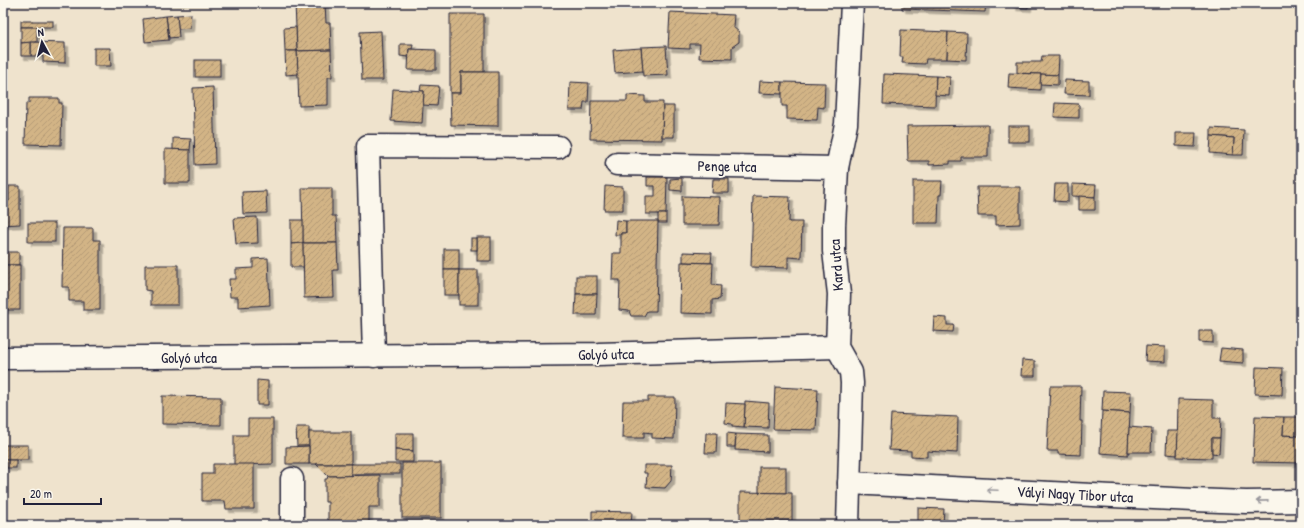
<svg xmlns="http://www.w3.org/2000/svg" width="1304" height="528" viewBox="0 0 1304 528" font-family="'Patrick Hand',sans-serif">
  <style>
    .forest { fill: url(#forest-crowns); stroke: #6a8573 }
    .building { fill: url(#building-hatch); stroke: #22223b; filter: url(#shadow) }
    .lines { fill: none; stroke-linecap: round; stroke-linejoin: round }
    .minor-casing { stroke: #22223b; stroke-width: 25 }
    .minor { stroke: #fbf7ec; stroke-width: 22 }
    .oneway { stroke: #99979c }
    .labels { text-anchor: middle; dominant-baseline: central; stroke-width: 3.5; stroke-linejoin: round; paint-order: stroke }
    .street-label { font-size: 15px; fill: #22223b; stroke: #fbf7ec }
  </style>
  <defs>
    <pattern id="forest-crowns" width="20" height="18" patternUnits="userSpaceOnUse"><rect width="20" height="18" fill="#b1e8ab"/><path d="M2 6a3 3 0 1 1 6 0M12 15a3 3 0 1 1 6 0" fill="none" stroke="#98c794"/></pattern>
    <pattern id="building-hatch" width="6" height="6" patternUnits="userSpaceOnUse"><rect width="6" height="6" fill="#d2b486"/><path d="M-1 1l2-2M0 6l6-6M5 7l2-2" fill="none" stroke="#b49a75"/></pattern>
    <filter id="shadow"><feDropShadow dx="3.5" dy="3.5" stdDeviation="0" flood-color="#0004"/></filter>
  </defs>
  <rect width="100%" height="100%" fill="#efe3cd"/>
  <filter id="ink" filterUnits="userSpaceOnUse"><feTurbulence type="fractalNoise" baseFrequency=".025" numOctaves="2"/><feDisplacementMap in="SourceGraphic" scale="8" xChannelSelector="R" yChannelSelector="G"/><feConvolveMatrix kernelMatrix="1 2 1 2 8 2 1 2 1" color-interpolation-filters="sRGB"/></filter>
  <g filter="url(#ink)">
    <path class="forest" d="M 3,3 L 191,3 L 187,5 L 3,4 Z"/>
    <g class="building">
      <path d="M 295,3 L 325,3 L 326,23 L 330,23 L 331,50 L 297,51 Z"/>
      <path d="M 902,3 L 986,3 L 985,12 L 902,9 Z"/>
      <path d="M 1014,3 L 1028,3 L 1028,8 L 1013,7 Z"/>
      <path d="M 670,12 L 734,15 L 733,27 L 739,32 L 739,42 L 732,47 L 732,59 L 699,58 L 700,44 L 690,44 L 690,49 L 668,48 Z"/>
      <path d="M 191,14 L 190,28 L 178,29 L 177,15 Z"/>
      <path d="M 450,14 L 484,14 L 484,72 L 461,72 L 461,93 L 450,93 Z"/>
      <path d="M 177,15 L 179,37 L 169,38 L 166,16 Z"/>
      <path d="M 166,16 L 169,40 L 145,42 L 143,19 Z"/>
      <rect x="21" y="21" width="32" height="6"/>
      <path d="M 21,27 L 37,27 L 37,42 L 21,43 Z"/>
      <path d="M 296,27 L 297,51 L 285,51 L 284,28 Z"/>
      <path d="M 901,30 L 948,32 L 947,59 L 926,59 L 925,64 L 902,63 L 903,57 L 900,57 Z"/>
      <path d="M 381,31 L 383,80 L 362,80 L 360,32 Z"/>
      <path d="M 948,32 L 967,33 L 966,60 L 947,59 Z"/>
      <path d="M 31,42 L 65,43 L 65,63 L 43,62 L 43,56 L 31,56 Z"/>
      <path d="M 31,42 L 31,56 L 21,56 L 21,43 Z"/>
      <path d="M 400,44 L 413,44 L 412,49 L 409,49 L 408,57 L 400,56 Z"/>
      <path d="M 666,46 L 668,75 L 643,76 L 641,47 Z"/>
      <path d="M 94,48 L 110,48 L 111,66 L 94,66 Z"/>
      <path d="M 641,48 L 643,71 L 615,73 L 613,50 Z"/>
      <path d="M 409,49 L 436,50 L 436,70 L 408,70 Z"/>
      <path d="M 331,50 L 332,77 L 328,77 L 328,105 L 299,106 L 297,51 Z"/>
      <path d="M 285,51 L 297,51 L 298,74 L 286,75 Z"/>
      <path d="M 1042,56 L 1059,56 L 1058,75 L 1017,73 L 1017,62 L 1041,62 Z"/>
      <rect x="195" y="60" width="25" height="17"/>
      <path d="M 461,72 L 498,72 L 498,126 L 451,125 L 450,93 L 461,93 Z"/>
      <path d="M 1009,73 L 1041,74 L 1040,90 L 1008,88 Z"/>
      <path d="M 884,74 L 936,76 L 935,106 L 883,104 Z"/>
      <path d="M 1041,74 L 1058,75 L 1058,85 L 1040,84 Z"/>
      <path d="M 936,76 L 950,77 L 949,96 L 935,95 Z"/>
      <path d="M 1065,80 L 1089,81 L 1089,95 L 1064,94 Z"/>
      <path d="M 760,81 L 782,82 L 782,94 L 759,93 Z"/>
      <path d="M 570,82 L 589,83 L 588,102 L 584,102 L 583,110 L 569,110 Z"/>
      <path d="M 782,82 L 825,83 L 824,108 L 818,107 L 817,120 L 787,119 L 787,106 L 782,106 Z"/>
      <path d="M 421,85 L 439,86 L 437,106 L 423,105 L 424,91 L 420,91 Z"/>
      <path d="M 213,87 L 215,164 L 195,165 L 193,88 Z"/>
      <path d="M 393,89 L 424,91 L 422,123 L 391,121 Z"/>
      <path d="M 627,95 L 645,96 L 645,102 L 663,102 L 662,140 L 590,139 L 591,101 L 627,101 Z"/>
      <path d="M 29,98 L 59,98 L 59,103 L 62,103 L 61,145 L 25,144 L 26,103 L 29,103 Z"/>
      <path d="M 1055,103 L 1079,104 L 1079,118 L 1054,117 Z"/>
      <path d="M 663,106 L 674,106 L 674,137 L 662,137 Z"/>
      <path d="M 988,125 L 988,157 L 961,157 L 961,161 L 950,161 L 950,164 L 929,165 L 929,161 L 908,161 L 907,126 Z"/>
      <rect x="1008" y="126" width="22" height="16"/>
      <path d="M 1211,128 L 1244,130 L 1243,155 L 1233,155 L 1234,138 L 1211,136 Z"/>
      <path d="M 1176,133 L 1196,133 L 1195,147 L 1176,146 Z"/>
      <path d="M 1211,136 L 1234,138 L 1233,155 L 1210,153 Z"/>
      <path d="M 173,138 L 191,139 L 190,150 L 173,150 Z"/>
      <path d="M 165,149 L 190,150 L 190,183 L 165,183 Z"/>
      <path d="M 647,177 L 667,177 L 666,214 L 646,214 L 646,196 L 655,196 L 655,186 L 647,186 Z"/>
      <path d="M 682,178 L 682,191 L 670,190 L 670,179 Z"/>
      <path d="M 713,179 L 729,179 L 729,193 L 712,193 Z"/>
      <path d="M 913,181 L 942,181 L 941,195 L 939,195 L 938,223 L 913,223 Z"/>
      <path d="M 1055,184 L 1068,184 L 1068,202 L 1054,201 Z"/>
      <path d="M 1072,184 L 1096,185 L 1095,197 L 1072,196 Z"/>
      <path d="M 9,186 L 20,186 L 20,224 L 3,225 L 3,212 L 7,211 L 7,201 L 9,201 Z"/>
      <path d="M 605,186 L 623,187 L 623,210 L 604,210 Z"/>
      <path d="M 977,187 L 1020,187 L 1020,224 L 996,225 L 996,216 L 978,216 Z"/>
      <path d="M 302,188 L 332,188 L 332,216 L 336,216 L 337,243 L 303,243 Z"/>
      <path d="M 266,191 L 267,213 L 243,214 L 242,192 Z"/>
      <path d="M 682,196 L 720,197 L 719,225 L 682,225 Z"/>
      <path d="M 753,196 L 790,197 L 789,222 L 802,222 L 801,258 L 788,257 L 788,268 L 751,267 Z"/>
      <path d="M 1079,196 L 1095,197 L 1095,210 L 1079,210 Z"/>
      <rect x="658" y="214" width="8" height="9"/>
      <path d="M 257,217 L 258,243 L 236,244 L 234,218 Z"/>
      <path d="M 291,220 L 303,220 L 303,243 L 291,244 Z"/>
      <path d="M 616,220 L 626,221 L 626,233 L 621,233 L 621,235 L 615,235 Z"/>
      <path d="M 626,221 L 658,221 L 656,311 L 647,311 L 644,316 L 631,316 L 629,311 L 619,310 L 620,280 L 612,280 L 613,253 L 621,253 L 621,233 L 626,233 Z"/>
      <rect x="28" y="223" width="27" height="19"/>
      <path d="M 63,228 L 93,228 L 93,240 L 100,240 L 100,310 L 83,310 L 83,301 L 69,301 L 69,287 L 62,287 Z"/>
      <rect x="477" y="237" width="14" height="24"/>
      <rect x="471" y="238" width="6" height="12"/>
      <path d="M 303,243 L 304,267 L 291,267 L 291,244 Z"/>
      <path d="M 303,243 L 337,243 L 338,270 L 333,270 L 334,297 L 304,298 Z"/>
      <rect x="444" y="249" width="15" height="21"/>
      <rect x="3" y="252" width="16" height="13"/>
      <path d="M 683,252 L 712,253 L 711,263 L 683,262 Z"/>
      <path d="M 268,258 L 270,305 L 238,307 L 238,297 L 230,297 L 229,279 L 236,279 L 236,269 L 253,268 L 253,259 Z"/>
      <path d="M 681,262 L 713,263 L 712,285 L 721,286 L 720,299 L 712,300 L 712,314 L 680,313 Z"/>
      <rect x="3" y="265" width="17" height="45"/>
      <path d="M 145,265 L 178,265 L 178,305 L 151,305 L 151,291 L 145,290 Z"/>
      <rect x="444" y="270" width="15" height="25"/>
      <rect x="459" y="270" width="19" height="35"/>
      <rect x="576" y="276" width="21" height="18"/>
      <path d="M 576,294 L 597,294 L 596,315 L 575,315 Z"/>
      <path d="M 934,317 L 947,318 L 947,325 L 954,325 L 953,332 L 933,331 Z"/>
      <path d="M 1199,331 L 1213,331 L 1213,343 L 1199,342 Z"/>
      <path d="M 1146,346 L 1165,347 L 1165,362 L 1145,361 Z"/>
      <path d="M 1221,348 L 1243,350 L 1243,363 L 1219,361 Z"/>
      <path d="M 1022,360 L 1035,361 L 1035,376 L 1021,376 Z"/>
      <path d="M 1256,367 L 1283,368 L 1282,395 L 1255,394 Z"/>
      <path d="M 257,380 L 268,381 L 268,405 L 257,405 Z"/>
      <path d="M 1050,386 L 1081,386 L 1080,421 L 1082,421 L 1081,455 L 1058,454 L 1058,451 L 1047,451 Z"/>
      <path d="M 775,387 L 818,389 L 816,430 L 773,429 Z"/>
      <path d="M 1103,391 L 1131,392 L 1130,413 L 1102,411 Z"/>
      <path d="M 162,396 L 221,397 L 221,425 L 162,424 Z"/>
      <path d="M 648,397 L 675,397 L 674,439 L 652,438 L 652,433 L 644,432 L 644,438 L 622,438 L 623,401 L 648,401 Z"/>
      <path d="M 1178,399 L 1213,400 L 1213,418 L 1221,418 L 1220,438 L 1212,438 L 1212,458 L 1177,457 Z"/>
      <path d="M 745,401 L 769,403 L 768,428 L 744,427 Z"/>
      <path d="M 726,403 L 745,404 L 744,427 L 732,426 L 732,424 L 725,423 Z"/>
      <path d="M 1102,411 L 1130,413 L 1128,455 L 1100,453 Z"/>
      <path d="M 891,414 L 958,417 L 957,453 L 927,451 L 927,457 L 911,456 L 911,451 L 889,450 Z"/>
      <path d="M 1255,416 L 1284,417 L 1283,435 L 1301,436 L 1301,463 L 1253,462 Z"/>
      <path d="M 1284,417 L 1301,417 L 1301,436 L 1283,435 Z"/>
      <path d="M 248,419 L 273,419 L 273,464 L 234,465 L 234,435 L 248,435 Z"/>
      <path d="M 296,427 L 309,427 L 309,446 L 297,446 Z"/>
      <path d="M 1129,427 L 1152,429 L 1151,452 L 1128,452 Z"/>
      <path d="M 1167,431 L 1178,431 L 1177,455 L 1166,454 Z"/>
      <rect x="309" y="432" width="42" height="32"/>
      <path d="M 395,433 L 413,433 L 413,451 L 395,450 Z"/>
      <path d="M 706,433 L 717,433 L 716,453 L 705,453 Z"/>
      <path d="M 727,433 L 736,434 L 735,447 L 727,447 Z"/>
      <path d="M 736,434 L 768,435 L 768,452 L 735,450 Z"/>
      <path d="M 1212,438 L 1220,438 L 1219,454 L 1212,453 Z"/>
      <rect x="5" y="445" width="23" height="15"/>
      <path d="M 309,446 L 309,464 L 286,464 L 286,447 Z"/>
      <path d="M 395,450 L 413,451 L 413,462 L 395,462 Z"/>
      <rect x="5" y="460" width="11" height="8"/>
      <rect x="402" y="463" width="39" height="55"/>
      <path d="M 213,464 L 254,464 L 254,509 L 226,509 L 225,501 L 202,501 L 202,474 L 213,474 Z"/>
      <path d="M 316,464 L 351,464 L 351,476 L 328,476 Z"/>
      <rect x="351" y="464" width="49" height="10"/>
      <path d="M 644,465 L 672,465 L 671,481 L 665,488 L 646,487 L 647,473 L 644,473 Z"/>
      <rect x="759" y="467" width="27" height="26"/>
      <path d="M 380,475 L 380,507 L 369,507 L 369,525 L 328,525 L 328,502 L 325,502 L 325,479 L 327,479 L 328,476 Z"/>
      <path d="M 740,492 L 792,493 L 792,521 L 740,521 Z"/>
      <path d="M 918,508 L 944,509 L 943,524 L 918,523 Z"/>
      <path d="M 592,511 L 632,512 L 631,525 L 592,525 Z"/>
    </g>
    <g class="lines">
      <g class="minor-casing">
        <g id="minor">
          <path d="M 617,164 L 837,168"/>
          <path d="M 374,356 L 368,146 L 558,147"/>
          <path d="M 3,358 L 598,354 L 837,347"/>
          <path d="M 292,479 L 292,525"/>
          <path d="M 849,483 L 1194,500 L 1246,502 L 1301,501"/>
          <path d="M 848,525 L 852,383 L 851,372 L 837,347 L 839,294 L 834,251 L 834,226 L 837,168 L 846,124 L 852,3"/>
        </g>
      </g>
      <use href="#minor" class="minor"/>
    </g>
    <defs><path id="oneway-shaft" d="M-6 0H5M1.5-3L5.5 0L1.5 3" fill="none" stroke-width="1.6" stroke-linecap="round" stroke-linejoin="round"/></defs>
    <g class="oneway">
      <use href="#oneway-shaft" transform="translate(992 490) rotate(-177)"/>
      <use href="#oneway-shaft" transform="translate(1262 501) rotate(179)"/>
    </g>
  </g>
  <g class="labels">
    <g class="street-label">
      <text transform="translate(727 166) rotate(1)">Penge utca</text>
      <text transform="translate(836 265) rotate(-94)">Kard utca</text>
      <text transform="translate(606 354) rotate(-1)">Golyó utca</text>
      <text x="189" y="357">Golyó utca</text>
      <text transform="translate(1075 494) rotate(3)">Vályi Nagy Tibor utca</text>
    </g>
  </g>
  <rect width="1304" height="528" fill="none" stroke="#fbf7ec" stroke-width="16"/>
  <rect x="8" y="8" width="1288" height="512" fill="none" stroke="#22223b" stroke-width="1.5" filter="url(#ink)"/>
  <g transform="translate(42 42) rotate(353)" stroke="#fbf7ec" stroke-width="3" paint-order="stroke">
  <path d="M0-3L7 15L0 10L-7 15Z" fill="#22223b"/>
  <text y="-6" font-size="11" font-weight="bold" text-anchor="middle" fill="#22223b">N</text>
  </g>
  <path d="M24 498v6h77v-6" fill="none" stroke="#22223b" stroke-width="2"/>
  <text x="30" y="498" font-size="12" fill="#22223b" stroke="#fbf7ec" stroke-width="3" paint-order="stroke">20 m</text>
</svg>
